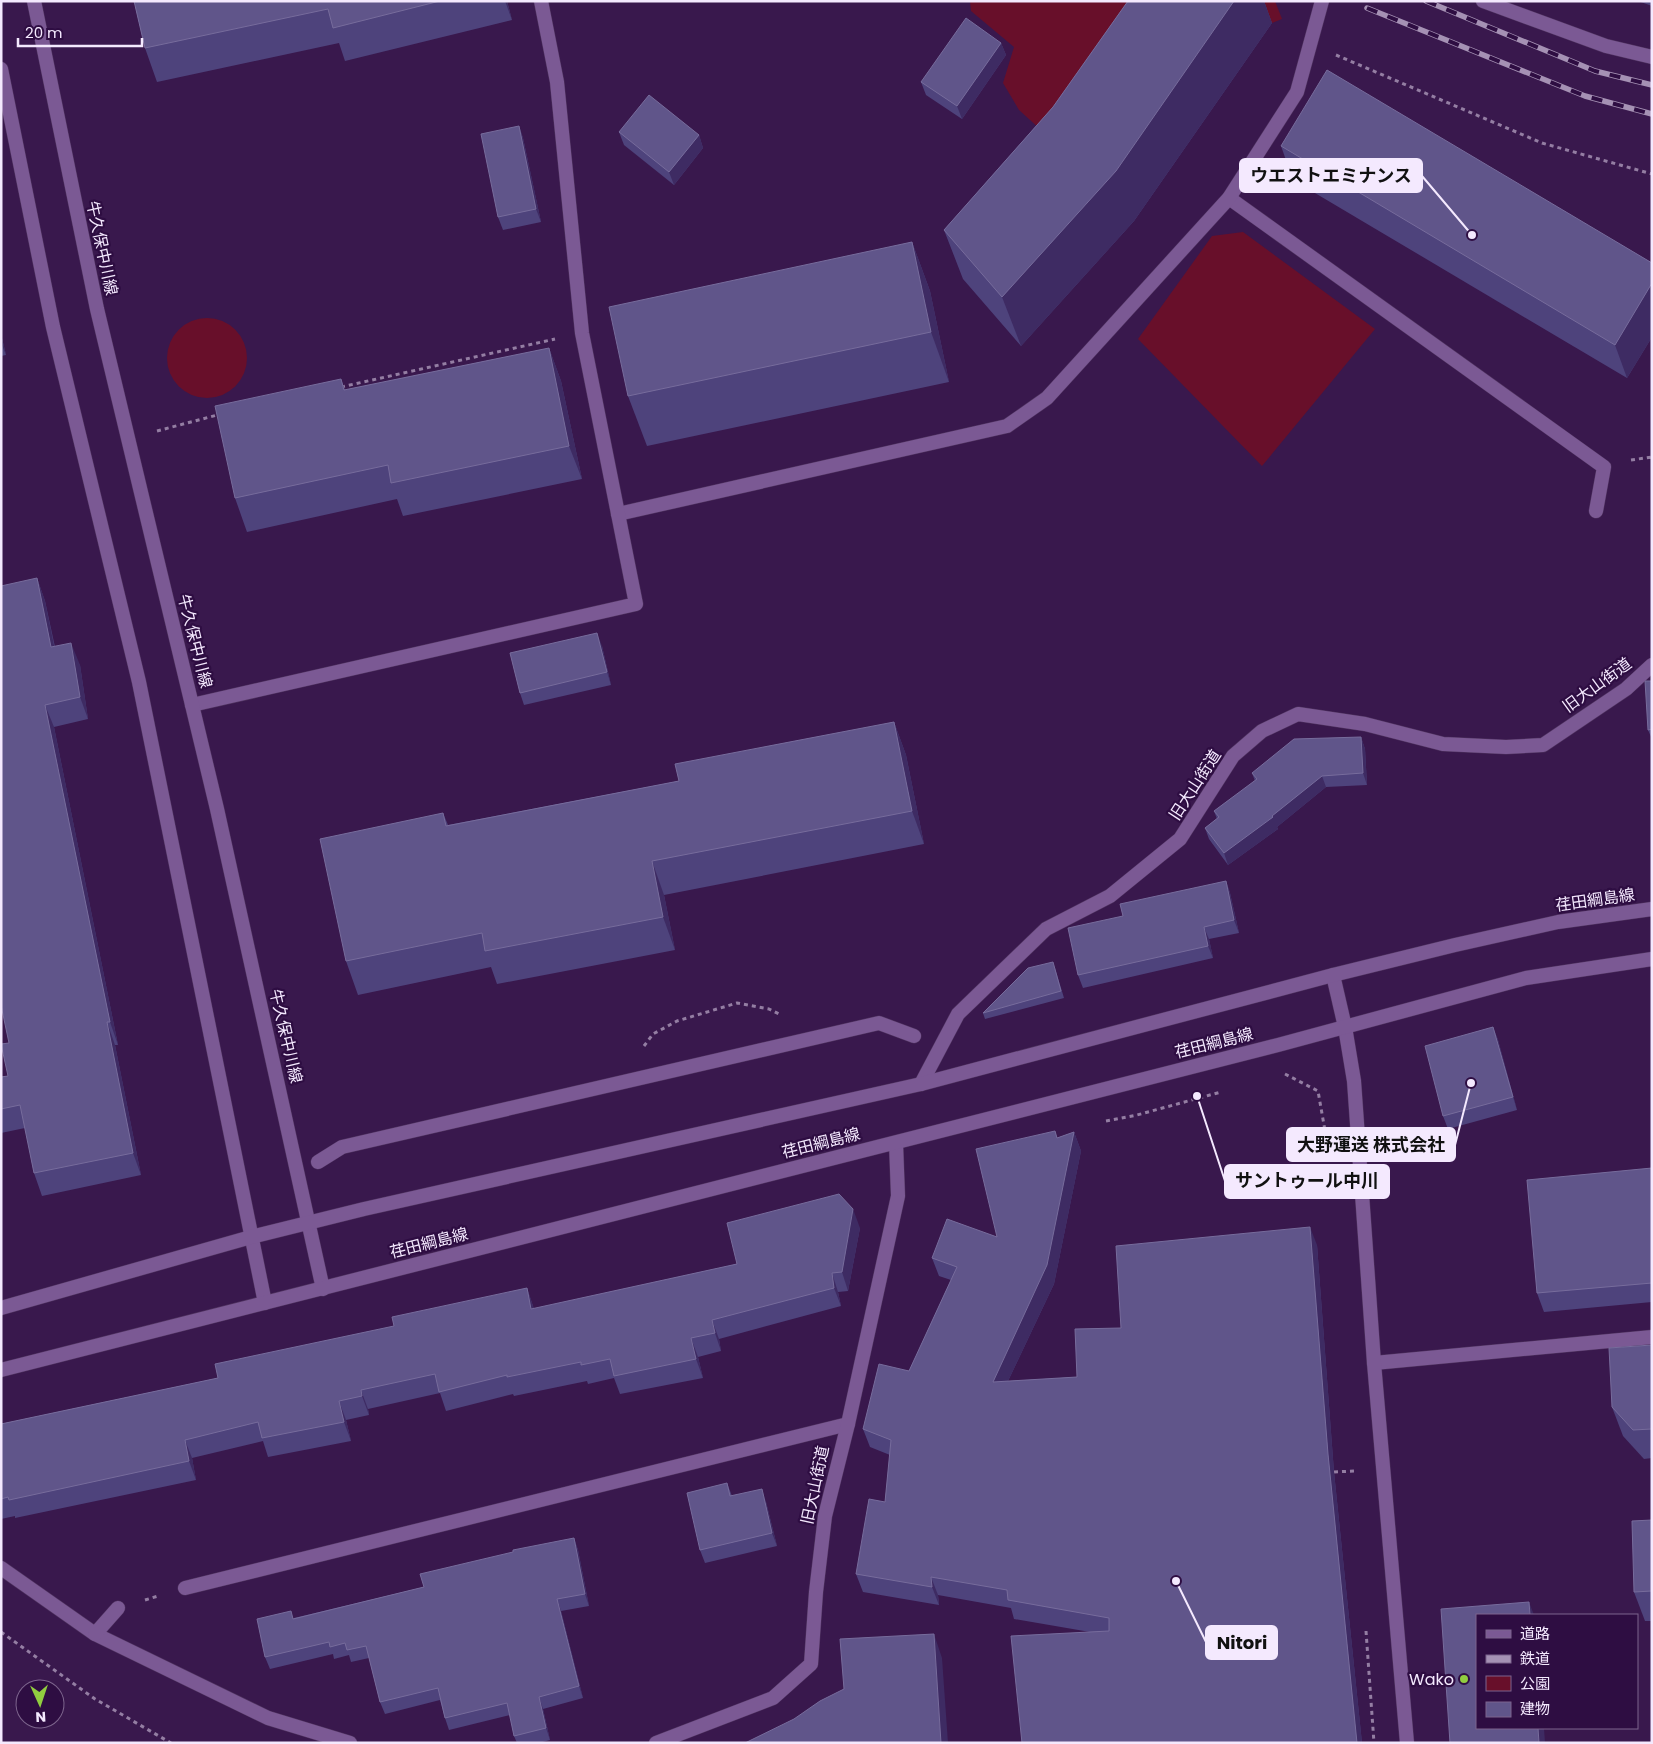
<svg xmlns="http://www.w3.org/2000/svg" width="1653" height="1744" viewBox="0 0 1653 1744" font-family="Poppins,'Noto Sans JP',sans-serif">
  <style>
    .green { fill: #680f2a }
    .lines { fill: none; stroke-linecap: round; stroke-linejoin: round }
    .service-casing { stroke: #4f335f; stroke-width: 15 }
    .pedestrian-casing { stroke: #4f335f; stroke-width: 15 }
    .minor-casing { stroke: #4f335f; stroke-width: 15 }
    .tertiary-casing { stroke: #4f335f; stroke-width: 15 }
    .secondary-casing { stroke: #4f335f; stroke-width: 15 }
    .path { stroke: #947ea3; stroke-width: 3; stroke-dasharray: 4 4; stroke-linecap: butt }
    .service { stroke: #7b5994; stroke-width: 14 }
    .pedestrian { stroke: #7b5994; stroke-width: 14 }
    .minor { stroke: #7b5994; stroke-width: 14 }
    .tertiary { stroke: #7b5994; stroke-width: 14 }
    .secondary { stroke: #7b5994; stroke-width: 14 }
    .rail-casing { stroke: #a591b4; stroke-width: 5.5 }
    .rail { stroke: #2e0d42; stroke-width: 4; stroke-dasharray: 11; stroke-linecap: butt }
    .wall { fill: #4e437c }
    .shaded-wall { fill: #3e2b63 }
    .building { fill: #60558a; stroke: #776c9c }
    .poi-dot { fill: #91cd40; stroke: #2e0d42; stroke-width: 2 }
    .labels { text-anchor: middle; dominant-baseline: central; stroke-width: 4.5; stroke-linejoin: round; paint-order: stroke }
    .street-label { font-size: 16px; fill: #f4e9fe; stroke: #2e0d42 }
    .poi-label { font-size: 16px; fill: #f4e9fe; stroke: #2e0d42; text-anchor: end }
    .leader { fill: none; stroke: #f4e9fe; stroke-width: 2 }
    .callout-dot { fill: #f4e9fe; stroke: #2e0d42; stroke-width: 2 }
    .callout { fill: #f4e9fe; stroke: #f4e9fe; stroke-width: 2 }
    .callout-label { font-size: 18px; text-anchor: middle; font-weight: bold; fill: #111 }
  </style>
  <rect width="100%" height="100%" fill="#39184d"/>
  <g class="green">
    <path d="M 970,1 L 1181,1 L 1071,157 L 1019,110 L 1003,83 L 1014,47 L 971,11 Z"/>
    <path d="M 1245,1 L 1275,1 L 1282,19 L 1272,23 Z"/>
    <path d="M 1243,232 L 1375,329 L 1262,466 L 1138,339 L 1212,236 Z"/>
    <circle cx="207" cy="358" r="40"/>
  </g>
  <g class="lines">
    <g class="service-casing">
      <g id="service">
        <path d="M 1229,198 L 1604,467 L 1596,511"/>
        <path d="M 618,514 L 1007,426 L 1047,398 L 1229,198 L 1297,92 L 1322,1"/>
        <path d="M 192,705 L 636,604 L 582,333 L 557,82 L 541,1"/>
      </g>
    </g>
    <g class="pedestrian-casing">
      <path id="pedestrian" d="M 318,1162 L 342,1147 L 879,1023 L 914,1036"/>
    </g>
    <g class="minor-casing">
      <g id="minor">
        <path d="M 1483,1 L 1606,46 L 1652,57"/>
        <path d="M 921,1084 L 958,1014 L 1046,929 L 1110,896 L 1180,839 L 1233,756 L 1262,731 L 1298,714 L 1365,724 L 1443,744 L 1506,747 L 1543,745 L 1626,689 L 1652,665"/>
        <path d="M 1374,1363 L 1652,1337"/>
        <path d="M 1,1568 L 95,1634 L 268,1718 L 350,1743"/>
        <path d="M 185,1588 L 848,1424"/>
        <path d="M 95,1634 L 118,1608"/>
        <path d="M 656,1743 L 773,1698 L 811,1664 L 816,1592 L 825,1516 L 848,1424 L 898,1196 L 896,1143"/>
      </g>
    </g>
    <g class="tertiary-casing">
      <g id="tertiary">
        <path d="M 34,1 L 97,309 L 217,809 L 323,1289"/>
        <path d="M 1,69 L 53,327 L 139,682 L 265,1303"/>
        <path d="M 1333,975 L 1345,1027 L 1354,1081 L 1374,1363 L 1407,1743"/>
      </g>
    </g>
    <g class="secondary-casing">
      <g id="secondary">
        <path d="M 1,1308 L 251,1237 L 364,1209 L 921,1084 L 1333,975 L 1455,945 L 1558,922 L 1652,909"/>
        <path d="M 1,1370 L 1278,1045 L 1526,978 L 1652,959"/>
      </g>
    </g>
    <g class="path">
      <path d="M 1336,55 L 1542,143 L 1652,174"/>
      <path d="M 341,387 L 555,339"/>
      <path d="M 157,431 L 221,414"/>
      <path d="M 1631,460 L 1652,457"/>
      <path d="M 644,1046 L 653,1034 L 677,1021 L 737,1003 L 769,1009 L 781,1015"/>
      <path d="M 1285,1074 L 1318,1091 L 1327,1142"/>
      <path d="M 1106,1121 L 1137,1115 L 1221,1092"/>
      <path d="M 1334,1472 L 1354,1471"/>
      <path d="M 145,1600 L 158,1596"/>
      <path d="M 1366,1631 L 1374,1743"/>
      <path d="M 1,1632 L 95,1699 L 171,1743"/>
    </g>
    <use href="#service" class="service"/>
    <use href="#pedestrian" class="pedestrian"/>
    <use href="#minor" class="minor"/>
    <use href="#tertiary" class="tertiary"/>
    <use href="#secondary" class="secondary"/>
    <g class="rail-casing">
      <g id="rail">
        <path d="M 1426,1 L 1595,71 L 1652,85"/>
        <path d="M 1367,8 L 1585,96 L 1652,114"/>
      </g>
    </g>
    <use href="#rail" class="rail"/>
  </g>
  <g class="wall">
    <path d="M 134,1 L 507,1 L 512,20 L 345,61 L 339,43 L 157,82 L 145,48 Z"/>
    <path d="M 1128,1 L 1264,1 L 1272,23 L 1134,221 L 1021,346 L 963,279 L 944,230 L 1053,107 Z"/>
    <path d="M 1638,1 L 1652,1 L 1652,6 Z"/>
    <path d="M 1001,43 L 1006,55 L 962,119 L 926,95 L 921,82 Z"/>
    <path d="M 519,126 L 523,138 L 541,222 L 503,230 L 498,217 Z"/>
    <path d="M 619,132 L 699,135 L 703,148 L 674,185 L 624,145 Z"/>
    <path d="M 1281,146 L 1652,263 L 1652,337 L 1627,378 L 1293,180 Z"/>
    <path d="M 912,242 L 930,291 L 949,382 L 647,446 L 628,396 Z"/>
    <path d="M 1,334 L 6,355 L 1,356 Z"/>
    <path d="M 549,348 L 561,381 L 582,479 L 403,516 L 397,499 L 247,532 L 235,498 L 341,379 L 345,390 Z"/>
    <path d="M 37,578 L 45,601 L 55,647 L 80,665 L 88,719 L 54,727 L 118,1045 L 115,1045 L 141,1175 L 42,1196 L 34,1173 L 25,1128 L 1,1133 L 1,1077 L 8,1076 L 9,1043 Z"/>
    <path d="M 602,646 L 611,685 L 524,705 L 520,693 Z"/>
    <path d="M 1652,681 L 1652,739 L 1648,730 Z"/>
    <path d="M 894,722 L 906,755 L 924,844 L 664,895 L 675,950 L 497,984 L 491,967 L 358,995 L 346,961 L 443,813 L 448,825 L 679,781 Z"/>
    <path d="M 1361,737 L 1365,749 L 1367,785 L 1326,787 L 1277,827 L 1278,829 L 1228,865 L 1209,839 L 1205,828 L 1217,819 L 1214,811 L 1255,781 L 1252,773 Z"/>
    <path d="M 1226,881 L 1230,893 L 1239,933 L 1209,939 L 1213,958 L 1083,988 L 1078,975 L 1123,916 Z"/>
    <path d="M 1055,968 L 1064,998 L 985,1019 L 983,1013 Z"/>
    <path d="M 1493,1027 L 1498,1040 L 1517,1110 L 1448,1129 L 1443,1116 Z"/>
    <path d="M 1055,1131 L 1057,1138 L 1074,1132 L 1081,1151 L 1054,1284 L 1008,1381 L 1077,1377 L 1121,1328 L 1317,1245 L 1334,1472 L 1362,1743 L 1090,1632 L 1014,1619 L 1011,1608 L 938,1595 L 939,1605 L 863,1592 L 856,1574 L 885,1502 L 890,1455 L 870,1447 L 863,1429 L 909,1371 L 951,1280 L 939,1276 L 932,1258 L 997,1237 Z"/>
    <path d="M 1652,1168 L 1652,1302 L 1544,1312 L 1537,1293 Z"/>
    <path d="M 860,1228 L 848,1291 L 838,1292 L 841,1306 L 719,1339 L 721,1351 L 698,1357 L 703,1378 L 620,1394 L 614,1378 L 588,1384 L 587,1381 L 514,1396 L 513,1394 L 446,1411 L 440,1393 L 368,1409 L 369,1415 L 346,1420 L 351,1441 L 268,1457 L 263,1441 L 192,1458 L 196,1480 L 15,1518 L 15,1516 L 1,1519 L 1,1424 L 218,1378 L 527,1288 L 534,1309 L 737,1264 Z"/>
    <path d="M 1652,1345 L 1652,1458 L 1644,1459 L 1623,1436 L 1612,1407 Z"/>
    <path d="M 727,1483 L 732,1496 L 766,1502 L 777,1546 L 705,1563 L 700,1550 Z"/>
    <path d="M 1652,1520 L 1652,1621 L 1645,1621 L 1634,1592 Z"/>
    <path d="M 574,1538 L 578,1550 L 589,1606 L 561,1611 L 583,1698 L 543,1709 L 550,1740 L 539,1743 L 517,1743 L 514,1736 L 510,1715 L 449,1730 L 445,1718 L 440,1700 L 385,1714 L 380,1702 L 369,1658 L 351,1662 L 349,1655 L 334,1659 L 333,1654 L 270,1669 L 265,1657 L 294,1618 L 424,1587 Z"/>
  </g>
  <g class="shaded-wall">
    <path d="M 505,1 L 507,1 L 512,20 Z"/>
    <path d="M 1234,1 L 1264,1 L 1272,23 L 1134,221 L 1021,346 L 1002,297 Z"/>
    <path d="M 1001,43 L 1006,55 L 962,119 L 957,106 Z"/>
    <path d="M 519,126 L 523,138 L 541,222 L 536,209 Z"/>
    <path d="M 699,135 L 703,148 L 674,185 L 669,172 Z"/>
    <path d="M 912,242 L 930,291 L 949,382 L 931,332 Z"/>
    <path d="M 1652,283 L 1652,337 L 1627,378 L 1615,345 Z"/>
    <path d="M 1,334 L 6,355 L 1,343 Z"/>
    <path d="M 549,348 L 561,381 L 582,479 L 569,446 Z"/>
    <path d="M 37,578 L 45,601 L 59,670 L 51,647 Z"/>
    <path d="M 597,633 L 602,646 L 611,685 L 607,672 Z"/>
    <path d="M 71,643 L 80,665 L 88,719 L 80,697 Z"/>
    <path d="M 45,705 L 54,727 L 118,1045 L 110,1022 Z"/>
    <path d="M 894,722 L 906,755 L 924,844 L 912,811 Z"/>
    <path d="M 1361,737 L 1365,749 L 1367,785 L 1363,773 Z"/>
    <path d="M 1322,776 L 1326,787 L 1277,827 L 1278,829 L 1228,865 L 1224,853 Z"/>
    <path d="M 652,861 L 664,895 L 675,950 L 663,917 Z"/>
    <path d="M 1226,881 L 1230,893 L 1239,933 L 1234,920 Z"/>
    <path d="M 1204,927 L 1209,939 L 1213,958 L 1208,946 Z"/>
    <path d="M 107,1022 L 115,1045 L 141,1175 L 133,1153 Z"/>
    <path d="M 1493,1027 L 1498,1040 L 1517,1110 L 1513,1097 Z"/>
    <path d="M 1074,1132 L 1081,1151 L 1054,1284 L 999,1400 L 993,1382 Z"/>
    <path d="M 853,1209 L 860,1228 L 848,1291 L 842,1272 Z"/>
    <path d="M 1310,1227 L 1317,1245 L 1334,1472 L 1362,1743 L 1357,1743 L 1328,1454 Z"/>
    <path d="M 832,1273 L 838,1292 L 841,1306 L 834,1288 Z"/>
    <path d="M 527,1288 L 533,1306 L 538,1328 L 531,1309 Z"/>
    <path d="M 712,1320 L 719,1339 L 721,1351 L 715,1333 Z"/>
    <path d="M 691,1338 L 698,1357 L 703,1378 L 696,1359 Z"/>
    <path d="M 361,1390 L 368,1409 L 369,1415 L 362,1396 Z"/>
    <path d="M 339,1401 L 346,1420 L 351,1441 L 344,1422 Z"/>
    <path d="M 185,1440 L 192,1458 L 196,1480 L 189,1461 Z"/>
    <path d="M 762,1489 L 766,1502 L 777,1546 L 772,1533 Z"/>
    <path d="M 574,1538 L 578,1550 L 589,1606 L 585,1594 Z"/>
    <path d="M 931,1577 L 938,1595 L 939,1605 L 932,1587 Z"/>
    <path d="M 557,1599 L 561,1611 L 583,1698 L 579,1686 Z"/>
    <path d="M 1529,1602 L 1534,1615 L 1530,1615 Z"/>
    <path d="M 934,1634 L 942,1658 L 948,1743 L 941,1743 Z"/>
    <path d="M 539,1697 L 543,1709 L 550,1740 L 546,1728 Z"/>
    <path d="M 1538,1728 L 1544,1728 L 1545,1743 L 1539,1743 Z"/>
  </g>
  <g class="building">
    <path d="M 134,1 L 440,1 L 333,28 L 328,9 L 145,48 Z"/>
    <path d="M 1128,1 L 1234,1 L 1116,171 L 1002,297 L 944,230 L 1053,107 Z"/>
    <path d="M 966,18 L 1001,43 L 957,106 L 921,82 Z"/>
    <path d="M 1327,70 L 1652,263 L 1652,283 L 1615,345 L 1281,146 Z"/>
    <path d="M 649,95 L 699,135 L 669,172 L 619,132 Z"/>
    <path d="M 519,126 L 536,209 L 498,217 L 481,134 Z"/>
    <path d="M 912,242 L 931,332 L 628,396 L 609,307 Z"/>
    <path d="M 549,348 L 569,446 L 391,483 L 388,465 L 235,498 L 215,406 L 341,379 L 344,390 Z"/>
    <path d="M 37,578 L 51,647 L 71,643 L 80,697 L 45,705 L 110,1022 L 107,1022 L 133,1153 L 34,1173 L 20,1105 L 1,1109 L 1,1077 L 8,1076 L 1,1044 L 9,1043 L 1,1005 L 1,586 Z"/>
    <path d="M 597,633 L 607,672 L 520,693 L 510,653 Z"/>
    <path d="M 1645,681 L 1652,681 L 1652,729 L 1648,730 Z"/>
    <path d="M 894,722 L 912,811 L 652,861 L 663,917 L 485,951 L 482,933 L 346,961 L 320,839 L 443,813 L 446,826 L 679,781 L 675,764 Z"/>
    <path d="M 1361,737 L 1363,773 L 1322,776 L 1272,816 L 1273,817 L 1224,853 L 1205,828 L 1219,817 L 1214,811 L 1257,779 L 1252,773 L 1294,739 Z"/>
    <path d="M 1226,881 L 1234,920 L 1204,927 L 1208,946 L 1078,975 L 1068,928 L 1123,916 L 1120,904 Z"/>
    <path d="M 1053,962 L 1061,991 L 983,1013 L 1028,968 Z"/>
    <path d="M 1493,1027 L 1513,1097 L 1443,1116 L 1425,1046 Z"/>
    <path d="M 1055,1131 L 1057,1138 L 1074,1132 L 1047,1265 L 993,1382 L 1077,1377 L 1075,1329 L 1121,1328 L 1116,1246 L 1310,1227 L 1328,1454 L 1357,1743 L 1022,1743 L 1011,1636 L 1109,1631 L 1109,1618 L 1008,1600 L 1007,1590 L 931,1577 L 932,1587 L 856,1574 L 869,1499 L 885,1502 L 891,1440 L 863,1429 L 879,1364 L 909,1371 L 957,1267 L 932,1258 L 947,1219 L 997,1237 L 976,1149 Z"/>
    <path d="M 1652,1168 L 1652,1283 L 1537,1293 L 1527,1180 Z"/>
    <path d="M 839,1194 L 853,1209 L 842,1272 L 832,1273 L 834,1288 L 712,1320 L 715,1333 L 691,1338 L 696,1359 L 614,1376 L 610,1359 L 581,1365 L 581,1362 L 507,1377 L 507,1375 L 439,1392 L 435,1374 L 361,1390 L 362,1396 L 339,1401 L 344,1422 L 262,1438 L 258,1422 L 185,1440 L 189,1461 L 9,1500 L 8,1497 L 1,1499 L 1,1424 L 218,1378 L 215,1364 L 394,1326 L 392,1317 L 527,1288 L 531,1309 L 737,1264 L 727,1223 Z"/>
    <path d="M 1652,1345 L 1652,1429 L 1633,1430 L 1612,1407 L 1609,1348 Z"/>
    <path d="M 727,1483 L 730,1496 L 762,1489 L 772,1533 L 700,1550 L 687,1493 Z"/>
    <path d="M 1652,1520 L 1652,1591 L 1634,1592 L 1632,1521 Z"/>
    <path d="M 574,1538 L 585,1594 L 557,1599 L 579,1686 L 539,1697 L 546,1728 L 514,1736 L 507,1703 L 445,1718 L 438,1688 L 380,1702 L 366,1646 L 347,1650 L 345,1643 L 330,1647 L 329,1642 L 265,1657 L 257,1619 L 291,1611 L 293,1619 L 424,1587 L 420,1574 L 513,1552 L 513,1550 Z"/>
    <path d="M 1529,1602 L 1530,1615 L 1477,1615 L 1477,1728 L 1538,1728 L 1539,1743 L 1450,1743 L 1441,1609 Z"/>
    <path d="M 934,1634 L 941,1743 L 745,1743 L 794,1719 L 820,1701 L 844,1689 L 840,1639 Z"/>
  </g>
  <circle class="poi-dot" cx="1464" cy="1679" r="5"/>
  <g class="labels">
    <g class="street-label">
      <text transform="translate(102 248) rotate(78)">牛久保中川線</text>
      <text transform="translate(195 641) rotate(76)">牛久保中川線</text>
      <text transform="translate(1597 685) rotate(-36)">旧大山街道</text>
      <text transform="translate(1195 785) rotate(-57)">旧大山街道</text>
      <text transform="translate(1595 900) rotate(-8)">荏田綱島線</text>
      <text transform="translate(286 1036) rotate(77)">牛久保中川線</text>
      <text transform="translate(1214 1043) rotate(-14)">荏田綱島線</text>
      <text transform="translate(821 1143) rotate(-14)">荏田綱島線</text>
      <text transform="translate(429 1243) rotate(-14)">荏田綱島線</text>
      <text transform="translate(815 1485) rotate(-78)">旧大山街道</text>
    </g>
    <g class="poi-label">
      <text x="1454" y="1679">Wako</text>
    </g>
  </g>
  <path class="leader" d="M1472 235L1422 176M1471 1083L1455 1145M1197 1096L1225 1181M1176 1581L1206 1642"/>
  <g class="callout-dot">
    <circle cx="1472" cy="235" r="5"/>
    <circle cx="1471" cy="1083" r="5"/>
    <circle cx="1197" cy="1096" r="5"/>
    <circle cx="1176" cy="1581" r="5"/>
  </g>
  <g class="callout">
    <rect x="1240" y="159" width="182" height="33" rx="5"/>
    <rect x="1287" y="1128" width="168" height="33" rx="5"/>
    <rect x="1225" y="1165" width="164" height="33" rx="5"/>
    <rect x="1206" y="1626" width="71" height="33" rx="5"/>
  </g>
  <g class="callout-label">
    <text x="1331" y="182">ウエストエミナンス</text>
    <text x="1371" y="1151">大野運送 株式会社</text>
    <text x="1307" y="1187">サントゥール中川</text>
    <text x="1242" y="1649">Nitori</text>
  </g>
  <rect width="1653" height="1744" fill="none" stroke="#f4e9fe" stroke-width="5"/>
  <rect x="1476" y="1614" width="162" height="115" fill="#2e0d42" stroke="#7d658d"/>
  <rect x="1486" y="1630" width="25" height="8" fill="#7b5994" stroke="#7d658d"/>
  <text x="1520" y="1639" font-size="15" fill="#f4e9fe">道路</text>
  <rect x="1486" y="1655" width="25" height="8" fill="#a591b4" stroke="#7d658d"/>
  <text x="1520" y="1664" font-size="15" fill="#f4e9fe">鉄道</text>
  <rect x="1486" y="1676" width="25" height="15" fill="#680f2a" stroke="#7d658d"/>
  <text x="1520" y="1689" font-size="15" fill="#f4e9fe">公園</text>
  <rect x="1486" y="1702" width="25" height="15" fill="#60558a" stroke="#7d658d"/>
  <text x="1520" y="1714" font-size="15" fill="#f4e9fe">建物</text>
  <g transform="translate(40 1704) rotate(177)"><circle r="24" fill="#2e0d42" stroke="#7d658d"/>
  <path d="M0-4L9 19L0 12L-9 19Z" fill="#91cd40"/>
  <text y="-8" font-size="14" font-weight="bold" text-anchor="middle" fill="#f4e9fe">N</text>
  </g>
  <path d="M18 38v8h124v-8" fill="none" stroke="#f4e9fe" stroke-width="2.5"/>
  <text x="25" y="38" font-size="15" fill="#f4e9fe" stroke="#2e0d42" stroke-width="4" paint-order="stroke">20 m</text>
</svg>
